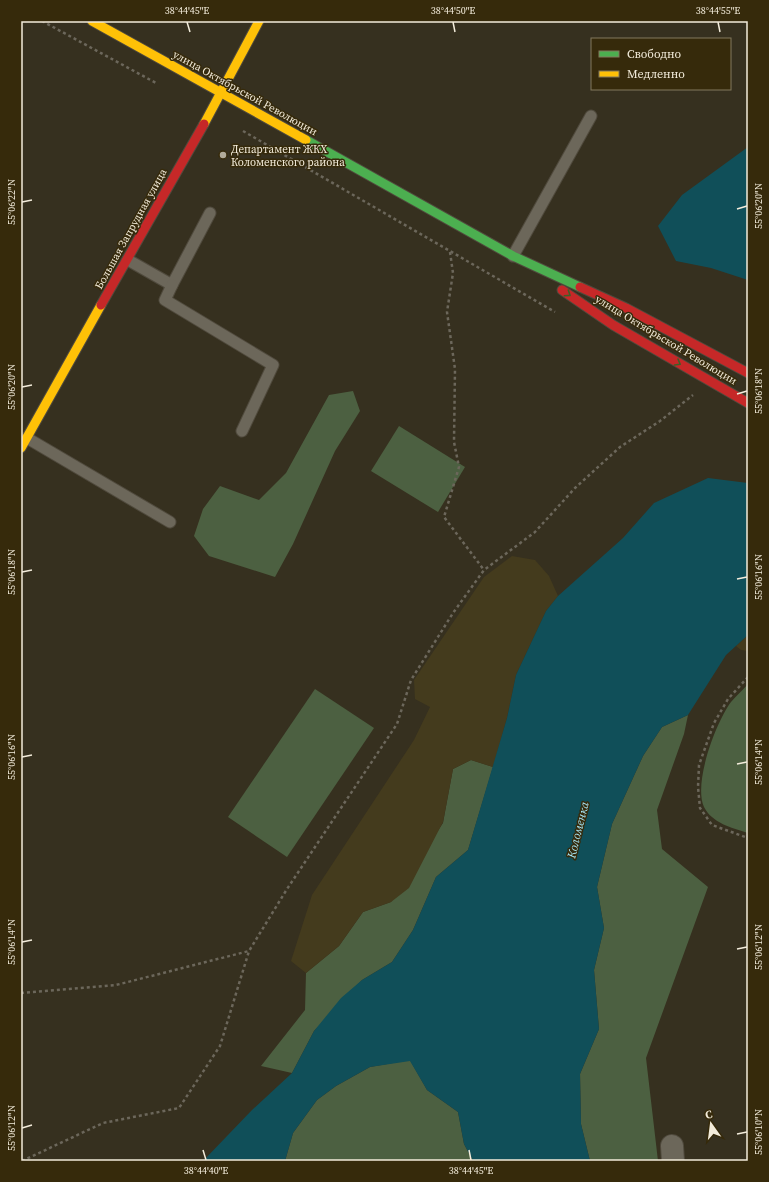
<svg xmlns="http://www.w3.org/2000/svg" width="769" height="1182" viewBox="0 0 769 1182" font-family="'Source Serif 4',serif">
  <style>
    .green { fill: #4c6041 }
    .sand { fill: #443b1d }
    .water { fill: #104f59 }
    .lines { fill: none; stroke-linecap: round; stroke-linejoin: round }
    .lane-casing { stroke: #504a3d; stroke-width: 13 }
    .street-casing { stroke: #504a3d; stroke-width: 24 }
    .fast-casing { stroke: #504a3d; stroke-width: 11 }
    .slow-casing { stroke: #504a3d; stroke-width: 11 }
    .jam-casing { stroke: #504a3d; stroke-width: 11 }
    .path { stroke: #6c675b; stroke-width: 2.5; stroke-dasharray: 3 3; stroke-linecap: butt }
    .lane { stroke: #6c675a; stroke-width: 11 }
    .street { stroke: #6c675a; stroke-width: 22 }
    .fast { stroke: #4caf50; stroke-width: 9 }
    .slow { stroke: #ffc107; stroke-width: 9 }
    .jam { stroke: #c62828; stroke-width: 9 }
    .oneway { stroke: #3f5f27 }
    .ticks { fill: none; stroke: #f3ecdb; stroke-width: 1.5 }
    .poi-dot { fill: #b1aa99; stroke: #362a0b; stroke-width: 1.5 }
    .labels { text-anchor: middle; dominant-baseline: central; stroke-width: 3; stroke-linejoin: round; paint-order: stroke }
    .street-label { font-size: 11px; fill: #f3ecdb; stroke: #362a0b }
    .poi-label { font-size: 11px; fill: #f3ecdb; stroke: #362a0b; text-anchor: start }
    .water-label { font-size: 12px; font-style: italic; fill: #a6e6f6; stroke: #362a0b }
    .neatline { fill: none; stroke: #f3ecdb; stroke-width: 1.5 }
    .ticks-label { font-size: 10px; text-anchor: middle; fill: #f3ecdb }
  </style>
  <rect width="100%" height="100%" fill="#36301f"/>
  <g class="green">
    <path d="M 353,391 L 360,411 L 335,451 L 293,544 L 275,577 L 209,556 L 194,536 L 203,509 L 220,486 L 259,500 L 286,473 L 329,395 Z"/>
    <path d="M 399,426 L 465,467 L 438,512 L 371,471 Z"/>
    <path d="M 748,684 L 748,833 C 732,828 712,823 704,807 C 693,783 716,722 731,702 C 736,696 743,690 748,684 Z"/>
    <path d="M 315,689 L 374,728 L 287,857 L 228,817 Z"/>
    <path d="M 688,715 L 684,734 L 657,810 L 662,849 L 708,887 L 646,1058 L 658,1161 L 590,1161 L 581,1124 L 580,1074 L 599,1029 L 594,970 L 604,928 L 597,887 L 612,824 L 643,756 L 662,727 Z"/>
    <path d="M 471,760 L 493,767 L 468,850 L 436,877 L 413,930 L 392,962 L 362,980 L 314,1031 L 292,1073 L 261,1066 L 305,1010 L 306,973 L 339,946 L 363,912 L 391,902 L 443,823 L 453,769 Z"/>
    <path d="M 410,1060 L 427,1090 L 458,1112 L 464,1144 L 473,1161 L 285,1161 L 293,1133 L 317,1100 L 336,1086 L 370,1067 Z"/>
  </g>
  <g class="sand">
    <path d="M 512,556 L 535,560 L 549,576 L 558,596 L 546,611 L 516,675 L 507,718 L 493,767 L 471,760 L 453,769 L 443,822 L 409,888 L 391,902 L 363,912 L 339,946 L 306,973 L 291,961 L 312,895 L 414,740 L 430,707 L 415,699 L 414,680 L 484,577 Z"/>
    <path d="M 748,635 L 748,651 L 741,650 L 736,646 Z"/>
  </g>
  <g class="water">
    <path d="M 748,147 L 748,280 L 711,268 L 676,261 L 658,226 L 682,195 Z"/>
    <path d="M 708,478 L 748,483 L 748,635 L 726,655 L 688,715 L 662,727 L 643,756 L 612,824 L 597,887 L 604,928 L 594,970 L 599,1029 L 580,1074 L 581,1124 L 590,1161 L 473,1161 L 464,1144 L 458,1112 L 427,1090 L 410,1061 L 370,1067 L 336,1086 L 317,1100 L 293,1133 L 285,1161 L 203,1161 L 252,1110 L 292,1073 L 314,1031 L 341,998 L 362,980 L 392,962 L 413,930 L 436,877 L 468,850 L 507,718 L 516,675 L 546,611 L 558,596 L 623,538 L 654,503 Z"/>
  </g>
  <g class="lines">
    <g class="lane-casing">
      <g id="lane">
        <path d="M 513,256 L 591,116"/>
        <path d="M 128,260 L 172,285 L 210,213"/>
        <path d="M 172,285 L 165,300 L 273,365 L 242,431"/>
        <path d="M 27,438 L 170,522"/>
      </g>
    </g>
    <g class="street-casing">
      <path id="street" d="M 672,1146 L 673,1161"/>
    </g>
    <g class="fast-casing">
      <path id="fast" d="M 306,140 L 513,256 L 580,287"/>
    </g>
    <g class="slow-casing">
      <g id="slow">
        <path d="M 92,21 L 306,140"/>
        <path d="M 204,124 L 259,21"/>
        <path d="M 21,448 L 101,305"/>
      </g>
    </g>
    <g class="jam-casing">
      <g id="jam">
        <path d="M 580,287 L 626,308 L 748,373"/>
        <path d="M 562,290 L 613,325 L 748,403"/>
        <path d="M 101,305 L 204,124"/>
      </g>
    </g>
    <g class="path">
      <path d="M 42,21 L 156,83"/>
      <path d="M 243,131 L 555,312"/>
      <path d="M 450,252 L 453,273 L 447,312 L 455,369 L 454,442 L 459,467 L 444,517 L 484,570"/>
      <path d="M 748,677 L 728,699 L 714,723 L 699,765 L 698,787 L 700,808 L 712,825 L 748,838"/>
      <path d="M 21,993 L 116,985 L 249,951"/>
      <path d="M 22,1161 L 103,1123 L 179,1108 L 220,1046 L 249,951 L 287,889 L 397,724 L 411,680 L 453,613 L 484,570 L 535,532 L 575,488 L 620,447 L 660,421 L 693,395"/>
    </g>
    <use href="#lane" class="lane"/>
    <use href="#street" class="street"/>
    <use href="#fast" class="fast"/>
    <use href="#slow" class="slow"/>
    <use href="#jam" class="jam"/>
  </g>
  <defs><path id="oneway-chevron" d="M-2-3.5L2.5 0L-2 3.5" fill="none" stroke-width="1.6" stroke-linecap="round" stroke-linejoin="round"/></defs>
  <g class="oneway">
    <use href="#oneway-chevron" transform="translate(568 294) rotate(34)"/>
    <use href="#oneway-chevron" transform="translate(678 363) rotate(30)"/>
  </g>
  <path class="ticks" d="M 187,22 L 190,32M 453,22 L 455,32M 718,22 L 720,32M 22,202 L 32,200M 737,209 L 747,206M 22,387 L 32,385M 737,394 L 747,391M 22,572 L 32,570M 737,579 L 747,577M 22,757 L 32,755M 737,764 L 747,762M 22,942 L 32,940M 737,949 L 747,947M 22,1128 L 32,1125M 737,1134 L 747,1132M 203,1150 L 206,1160M 469,1150 L 471,1160"/>
  <circle class="poi-dot" cx="223" cy="155" r="4"/>
  <g class="labels">
    <g class="street-label">
      <text transform="translate(245 93) rotate(29)">улица Октябрьской Революции</text>
      <text transform="translate(131 229) rotate(-61)">Большая Запрудная улица</text>
      <text transform="translate(666 340) rotate(31)">улица Октябрьской Революции</text>
    </g>
    <g class="poi-label">
      <text x="231" y="149">Департамент ЖКХ<tspan x="231" dy="13">Коломенского района</tspan></text>
    </g>
    <g class="water-label">
      <text transform="translate(578 830) rotate(-76)">Коломенка</text>
    </g>
  </g>
  <rect width="769" height="1182" fill="none" stroke="#362a0b" stroke-width="44"/>
  <rect x="591" y="38" width="140" height="52" fill="#362a0b" stroke="#82785e"/>
  <rect x="599" y="51" width="20" height="6" fill="#4caf50" stroke="#82785e"/>
  <text x="627" y="58" font-size="12" fill="#f3ecdb">Свободно</text>
  <rect x="599" y="71" width="20" height="6" fill="#ffc107" stroke="#82785e"/>
  <text x="627" y="78" font-size="12" fill="#f3ecdb">Медленно</text>
  <g transform="translate(711 1124) rotate(346)" stroke="#362a0b" stroke-width="3" paint-order="stroke">
  <path d="M0-3L7 15L0 10L-7 15Z" fill="#f3ecdb"/>
  <text y="-6" font-size="11" font-weight="bold" text-anchor="middle" fill="#f3ecdb">С</text>
  </g>
  <rect x="22" y="22" width="725" height="1138" class="neatline"/>
  <g class="ticks-label">
    <text x="187" y="14">38°44'45"E</text>
    <text x="453" y="14">38°44'50"E</text>
    <text x="718" y="14">38°44'55"E</text>
    <text transform="translate(11 202) rotate(-90)" y="4">55°06'22"N</text>
    <text transform="translate(758 206) rotate(-90)" y="4">55°06'20"N</text>
    <text transform="translate(11 387) rotate(-90)" y="4">55°06'20"N</text>
    <text transform="translate(758 391) rotate(-90)" y="4">55°06'18"N</text>
    <text transform="translate(11 572) rotate(-90)" y="4">55°06'18"N</text>
    <text transform="translate(758 577) rotate(-90)" y="4">55°06'16"N</text>
    <text transform="translate(11 757) rotate(-90)" y="4">55°06'16"N</text>
    <text transform="translate(758 762) rotate(-90)" y="4">55°06'14"N</text>
    <text transform="translate(11 942) rotate(-90)" y="4">55°06'14"N</text>
    <text transform="translate(758 947) rotate(-90)" y="4">55°06'12"N</text>
    <text transform="translate(11 1128) rotate(-90)" y="4">55°06'12"N</text>
    <text transform="translate(758 1132) rotate(-90)" y="4">55°06'10"N</text>
    <text x="206" y="1174">38°44'40"E</text>
    <text x="471" y="1174">38°44'45"E</text>
  </g>
</svg>
